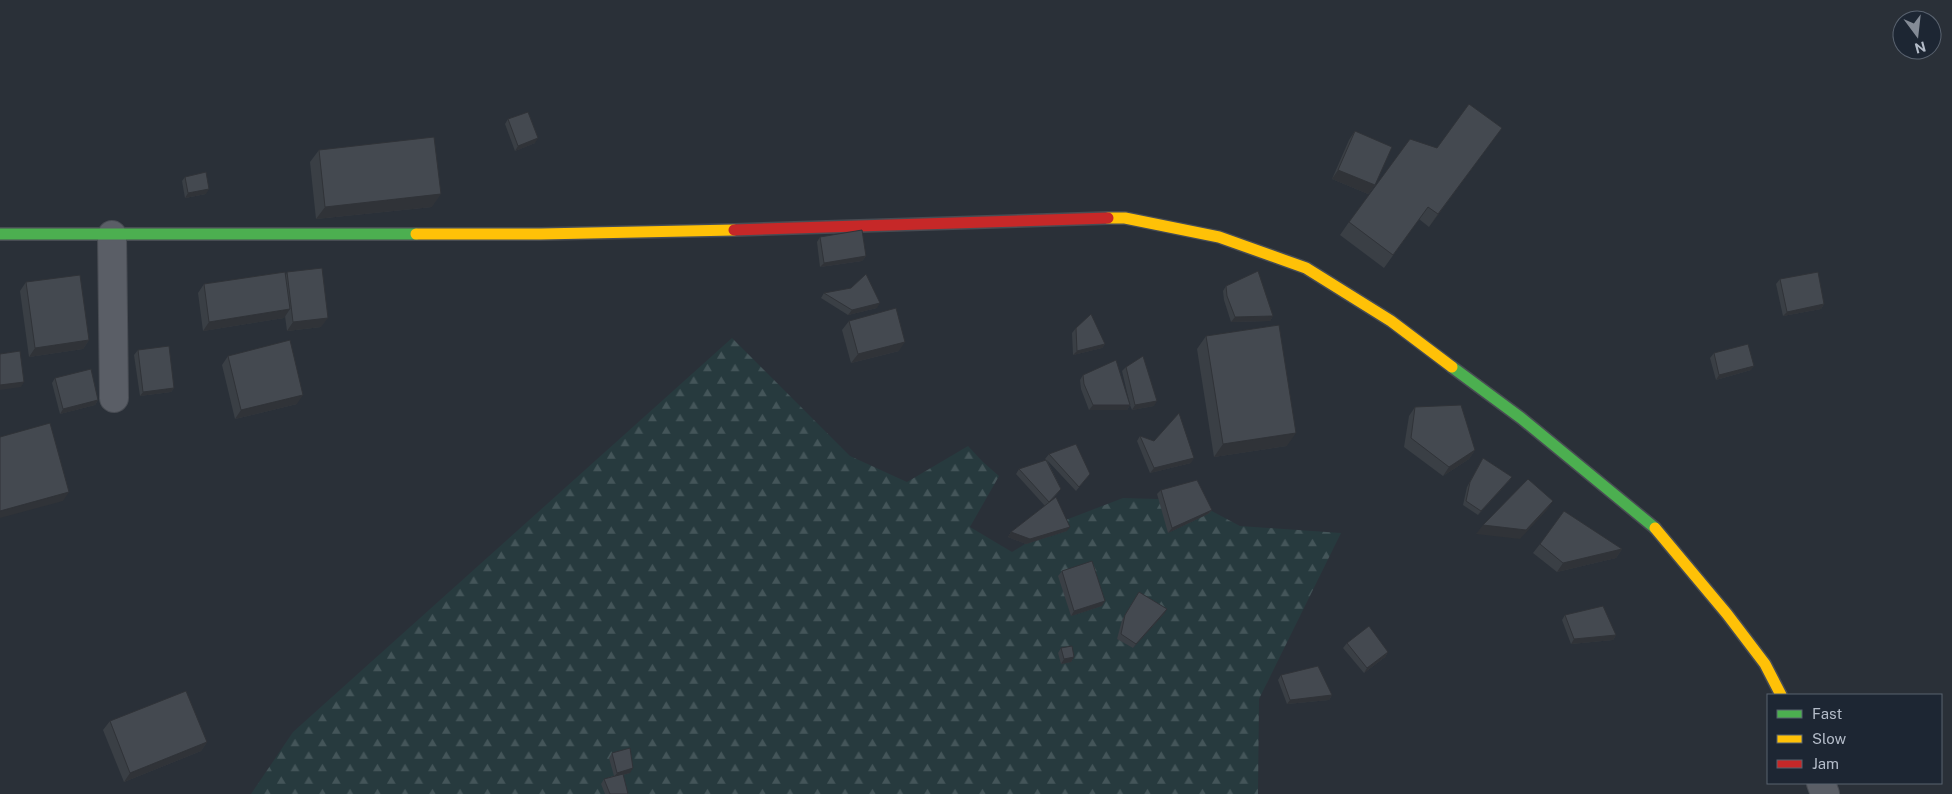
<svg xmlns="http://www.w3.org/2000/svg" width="1952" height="794" viewBox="0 0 1952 794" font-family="'Public Sans',sans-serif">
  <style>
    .forest { fill: url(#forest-firs) }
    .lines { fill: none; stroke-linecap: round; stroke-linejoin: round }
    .street-casing { stroke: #484c53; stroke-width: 30 }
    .fast-casing { stroke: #484c53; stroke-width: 14 }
    .slow-casing { stroke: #484c53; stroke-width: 14 }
    .jam-casing { stroke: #484c53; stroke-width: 14 }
    .street { stroke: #5a5e66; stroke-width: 28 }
    .fast { stroke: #4caf50; stroke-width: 11 }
    .slow { stroke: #ffc107; stroke-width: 11 }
    .jam { stroke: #c62828; stroke-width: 11 }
    .wall { fill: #3a3f45 }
    .shaded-wall { fill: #303338 }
    .building { fill: #444950; stroke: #303338 }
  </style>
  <defs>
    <pattern id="forest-firs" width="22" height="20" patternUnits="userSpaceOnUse" patternTransform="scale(1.25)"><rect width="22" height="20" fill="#273a3e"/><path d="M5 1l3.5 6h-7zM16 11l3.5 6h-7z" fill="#445559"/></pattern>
  </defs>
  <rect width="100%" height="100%" fill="#2a3038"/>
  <path class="forest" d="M 732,338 L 850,456 L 907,482 L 968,446 L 983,462 L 999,476 L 970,527 L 1012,552 L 1063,521 L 1123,498 L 1191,500 L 1240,526 L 1341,533 L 1259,699 L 1258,794 L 251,794 L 293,732 Z"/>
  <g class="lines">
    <g class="street-casing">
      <g id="street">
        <path d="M 112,235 L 114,398"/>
        <path d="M 1821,783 L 1825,794"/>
      </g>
    </g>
    <g class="fast-casing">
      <g id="fast">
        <path d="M 0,234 L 416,234"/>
        <path d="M 1452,367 L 1521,418 L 1655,528"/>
      </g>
    </g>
    <g class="slow-casing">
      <g id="slow">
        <path d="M 1108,218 L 1125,218 L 1219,237 L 1306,268 L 1391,321 L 1452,367"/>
        <path d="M 416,234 L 541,234 L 734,230"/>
        <path d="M 1655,528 L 1727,614 L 1765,664 L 1781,695"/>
      </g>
    </g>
    <g class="jam-casing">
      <path id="jam" d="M 734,230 L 1108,218"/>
    </g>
    <use href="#street" class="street"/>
    <use href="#fast" class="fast"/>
    <use href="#slow" class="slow"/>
    <use href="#jam" class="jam"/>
  </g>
  <g class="wall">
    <path d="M 508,119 L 535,143 L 515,151 L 505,124 Z"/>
    <path d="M 1355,131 L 1375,185 L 1368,194 L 1332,179 L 1349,140 Z"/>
    <path d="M 1493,140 L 1429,227 L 1419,219 L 1384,268 L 1340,235 L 1349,222 L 1437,148 Z"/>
    <path d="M 319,150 L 432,207 L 316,219 L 310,162 Z"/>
    <path d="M 185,177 L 206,194 L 185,198 L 182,181 Z"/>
    <path d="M 820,237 L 866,256 L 862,261 L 820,267 L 817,242 Z"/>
    <path d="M 287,272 L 321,327 L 287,331 L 285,316 L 284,318 L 203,331 L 198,293 L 204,284 L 286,275 Z"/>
    <path d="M 1780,279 L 1824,304 L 1821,309 L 1783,316 L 1776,284 Z"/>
    <path d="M 26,282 L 89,340 L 83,349 L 29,357 L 20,291 Z"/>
    <path d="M 1226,286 L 1273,316 L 1270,321 L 1231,322 L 1224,300 L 1223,291 Z"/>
    <path d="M 824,293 L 877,308 L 848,315 L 821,298 Z"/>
    <path d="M 849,321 L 899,351 L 851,363 L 842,330 Z"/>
    <path d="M 1076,328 L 1105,344 L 1102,348 L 1073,355 L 1072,333 Z"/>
    <path d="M 1206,336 L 1287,446 L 1214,457 L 1197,349 Z"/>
    <path d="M 138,350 L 174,388 L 171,392 L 140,396 L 134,355 Z"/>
    <path d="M 1714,353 L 1751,370 L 1716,380 L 1710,358 Z"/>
    <path d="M 228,356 L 297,404 L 235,419 L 222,365 Z"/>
    <path d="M 1126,367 L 1154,406 L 1132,410 L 1130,405 L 1127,410 L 1089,410 L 1081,389 L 1080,380 L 1083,375 L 1130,405 L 1122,371 Z"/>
    <path d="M 55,378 L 98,400 L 95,405 L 60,414 L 52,383 Z"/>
    <path d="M 1415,407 L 1475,450 L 1469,459 L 1443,476 L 1404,447 L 1409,416 Z"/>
    <path d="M 1140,436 L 1154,441 L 1191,463 L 1150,473 L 1137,441 Z"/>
    <path d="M 1049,454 L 1090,474 L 1076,491 L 1047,460 L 1061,489 L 1051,501 L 1067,531 L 1026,544 L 1008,537 L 1011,532 L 1045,506 L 1016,474 L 1019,469 L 1046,460 L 1045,459 Z"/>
    <path d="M 1483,458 L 1512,477 L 1509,481 L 1478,515 L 1463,505 L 1467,487 Z"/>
    <path d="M 1161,490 L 1212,510 L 1208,514 L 1168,533 L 1157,494 Z"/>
    <path d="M 1540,544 L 1622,549 L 1616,558 L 1557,572 L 1533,553 Z"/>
    <path d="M 1062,571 L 1102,606 L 1071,616 L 1058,576 Z"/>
    <path d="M 1139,592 L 1167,609 L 1164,614 L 1133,648 L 1117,639 L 1122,620 Z"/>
    <path d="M 1565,615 L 1616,635 L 1613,640 L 1571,644 L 1562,620 Z"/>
    <path d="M 1347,643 L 1388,652 L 1385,657 L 1364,673 L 1343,648 Z"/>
    <path d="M 1061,648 L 1074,657 L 1071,662 L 1061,664 L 1058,653 Z"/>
    <path d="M 1281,675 L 1332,695 L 1329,700 L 1287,704 L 1278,680 Z"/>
    <path d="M 110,721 L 207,742 L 201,751 L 124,782 L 103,730 Z"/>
    <path d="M 612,753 L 630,773 L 623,775 L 628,794 L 605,794 L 601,784 L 604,779 L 614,776 L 609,758 Z"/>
  </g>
  <g class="shaded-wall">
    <path d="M 1502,128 L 1493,140 L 1429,227 L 1438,214 Z"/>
    <path d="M 538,138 L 535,143 L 515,151 L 518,146 Z"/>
    <path d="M 1338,170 L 1375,185 L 1368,194 L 1332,179 Z"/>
    <path d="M 209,189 L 206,194 L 185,198 L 188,193 Z"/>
    <path d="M 441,194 L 432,207 L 316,219 L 325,207 Z"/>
    <path d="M 866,256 L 862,261 L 820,267 L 824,263 Z"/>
    <path d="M 880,303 L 877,308 L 848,315 L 852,310 Z"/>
    <path d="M 1824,304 L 1821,309 L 1783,316 L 1787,312 Z"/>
    <path d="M 290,309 L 284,318 L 203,331 L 209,322 Z"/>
    <path d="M 1273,316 L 1270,321 L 1231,322 L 1235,317 Z"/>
    <path d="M 328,318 L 321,327 L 287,331 L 293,322 Z"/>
    <path d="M 89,340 L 83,349 L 29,357 L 35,348 Z"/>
    <path d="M 905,342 L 899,351 L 851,363 L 858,354 Z"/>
    <path d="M 1105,344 L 1102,348 L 1073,355 L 1077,351 Z"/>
    <path d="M 1754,366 L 1751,370 L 1716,380 L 1719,375 Z"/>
    <path d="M 24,382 L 21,387 L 0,390 L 0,385 Z"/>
    <path d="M 174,388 L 171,392 L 140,396 L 143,392 Z"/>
    <path d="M 303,395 L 297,404 L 235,419 L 241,410 Z"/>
    <path d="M 98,400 L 95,405 L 60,414 L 63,409 Z"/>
    <path d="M 1157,401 L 1154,406 L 1132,410 L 1135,405 Z"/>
    <path d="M 1093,405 L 1130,405 L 1127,410 L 1089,410 Z"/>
    <path d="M 1296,433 L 1287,446 L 1214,457 L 1223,444 Z"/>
    <path d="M 1475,450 L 1469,459 L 1443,476 L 1449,467 Z"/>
    <path d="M 1194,458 L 1191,463 L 1150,473 L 1154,468 Z"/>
    <path d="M 1512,477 L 1509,481 L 1478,515 L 1481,511 Z"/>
    <path d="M 69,492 L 63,501 L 0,518 L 0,511 Z"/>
    <path d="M 1553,501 L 1547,510 L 1520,539 L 1476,534 L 1483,525 Z"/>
    <path d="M 1212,510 L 1208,514 L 1168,533 L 1172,528 Z"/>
    <path d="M 1070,527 L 1067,531 L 1026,544 L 1008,537 L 1011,532 Z"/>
    <path d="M 1622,549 L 1616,558 L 1557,572 L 1563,563 Z"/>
    <path d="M 1105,601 L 1102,606 L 1071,616 L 1074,611 Z"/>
    <path d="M 1167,609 L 1164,614 L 1133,648 L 1136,644 Z"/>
    <path d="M 1616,635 L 1613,640 L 1571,644 L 1574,639 Z"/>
    <path d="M 1388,652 L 1385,657 L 1364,673 L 1367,668 Z"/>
    <path d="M 1074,657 L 1071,662 L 1061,664 L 1064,659 Z"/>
    <path d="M 1332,695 L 1329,700 L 1287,704 L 1290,700 Z"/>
    <path d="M 207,742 L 201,751 L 124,782 L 130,773 Z"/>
    <path d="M 633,768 L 630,773 L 614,777 L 617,773 Z"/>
  </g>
  <g class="building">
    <path d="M 1469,104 L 1502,128 L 1438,214 L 1428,207 L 1393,255 L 1349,222 L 1410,139 L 1437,148 Z"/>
    <path d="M 528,112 L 538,138 L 518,146 L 508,119 Z"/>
    <path d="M 1355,131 L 1392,147 L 1375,185 L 1338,170 Z"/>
    <path d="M 434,137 L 441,194 L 325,207 L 319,150 Z"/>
    <path d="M 206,172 L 209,189 L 188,193 L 185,177 Z"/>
    <path d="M 862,230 L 866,256 L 824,263 L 820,237 Z"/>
    <path d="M 322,268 L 328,318 L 293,322 L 287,272 Z"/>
    <path d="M 1258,271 L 1273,316 L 1235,317 L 1227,296 L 1226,286 Z"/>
    <path d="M 285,272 L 290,309 L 209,322 L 204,284 Z"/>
    <path d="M 1818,272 L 1824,304 L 1787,312 L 1780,279 Z"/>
    <path d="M 866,274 L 880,303 L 852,310 L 824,293 L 851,288 Z"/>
    <path d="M 80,275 L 89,340 L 35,348 L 26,282 Z"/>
    <path d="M 896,308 L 905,342 L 858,354 L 849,321 Z"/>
    <path d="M 1091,314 L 1105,344 L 1077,351 L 1076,328 Z"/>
    <path d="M 1279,325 L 1296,433 L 1223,444 L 1206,336 Z"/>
    <path d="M 290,340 L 303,395 L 241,410 L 228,356 Z"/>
    <path d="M 1748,344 L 1754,366 L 1719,375 L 1714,353 Z"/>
    <path d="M 169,346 L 174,388 L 143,392 L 138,350 Z"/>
    <path d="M 20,351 L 24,382 L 0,385 L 0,354 Z"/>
    <path d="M 1143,356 L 1157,401 L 1135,405 L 1126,367 Z"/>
    <path d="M 1116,360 L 1130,405 L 1093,405 L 1084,384 L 1083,375 Z"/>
    <path d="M 91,369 L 98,400 L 63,409 L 55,378 Z"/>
    <path d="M 1461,405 L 1475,450 L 1449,467 L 1411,438 L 1415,407 Z"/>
    <path d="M 1179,413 L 1194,458 L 1154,468 L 1140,436 L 1154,441 Z"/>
    <path d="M 50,423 L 69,492 L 0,511 L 0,437 Z"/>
    <path d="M 1076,444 L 1090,474 L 1079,487 L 1049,454 Z"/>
    <path d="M 1483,458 L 1512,477 L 1481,511 L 1466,501 L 1470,482 Z"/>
    <path d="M 1046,460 L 1061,489 L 1049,502 L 1019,469 Z"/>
    <path d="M 1528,479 L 1553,501 L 1526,530 L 1483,525 Z"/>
    <path d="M 1197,480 L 1212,510 L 1172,528 L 1161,490 Z"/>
    <path d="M 1056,497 L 1070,527 L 1030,539 L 1011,532 Z"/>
    <path d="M 1564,511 L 1622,549 L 1563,563 L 1540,544 Z"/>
    <path d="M 1092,561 L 1105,601 L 1074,611 L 1062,571 Z"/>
    <path d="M 1139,592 L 1167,609 L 1136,644 L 1121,634 L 1125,615 Z"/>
    <path d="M 1603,606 L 1616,635 L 1574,639 L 1565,615 Z"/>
    <path d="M 1369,626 L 1388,652 L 1367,668 L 1347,643 Z"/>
    <path d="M 1072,646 L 1074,657 L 1064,659 L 1061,648 Z"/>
    <path d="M 1318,666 L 1332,695 L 1290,700 L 1281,675 Z"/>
    <path d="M 186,691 L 207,742 L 130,773 L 110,721 Z"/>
    <path d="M 630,748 L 633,768 L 617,773 L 612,753 Z"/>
    <path d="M 623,774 L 628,794 L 610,794 L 604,779 Z"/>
  </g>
  <rect x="1767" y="694" width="175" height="90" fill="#1d2633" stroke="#59626f"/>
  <rect x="1777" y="710" width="25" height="8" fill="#4caf50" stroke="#59626f"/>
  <text x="1812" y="719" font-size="15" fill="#b4bcc9">Fast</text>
  <rect x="1777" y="735" width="25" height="8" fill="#ffc107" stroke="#59626f"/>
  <text x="1812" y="744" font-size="15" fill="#b4bcc9">Slow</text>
  <rect x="1777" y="760" width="25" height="8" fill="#c62828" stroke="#59626f"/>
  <text x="1812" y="769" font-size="15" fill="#b4bcc9">Jam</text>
  <g transform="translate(1917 35) rotate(165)"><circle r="24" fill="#1d2633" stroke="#59626f"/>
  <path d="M0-4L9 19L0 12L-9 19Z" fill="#848b96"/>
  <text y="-8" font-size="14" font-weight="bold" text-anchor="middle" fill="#b4bcc9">N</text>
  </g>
</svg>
